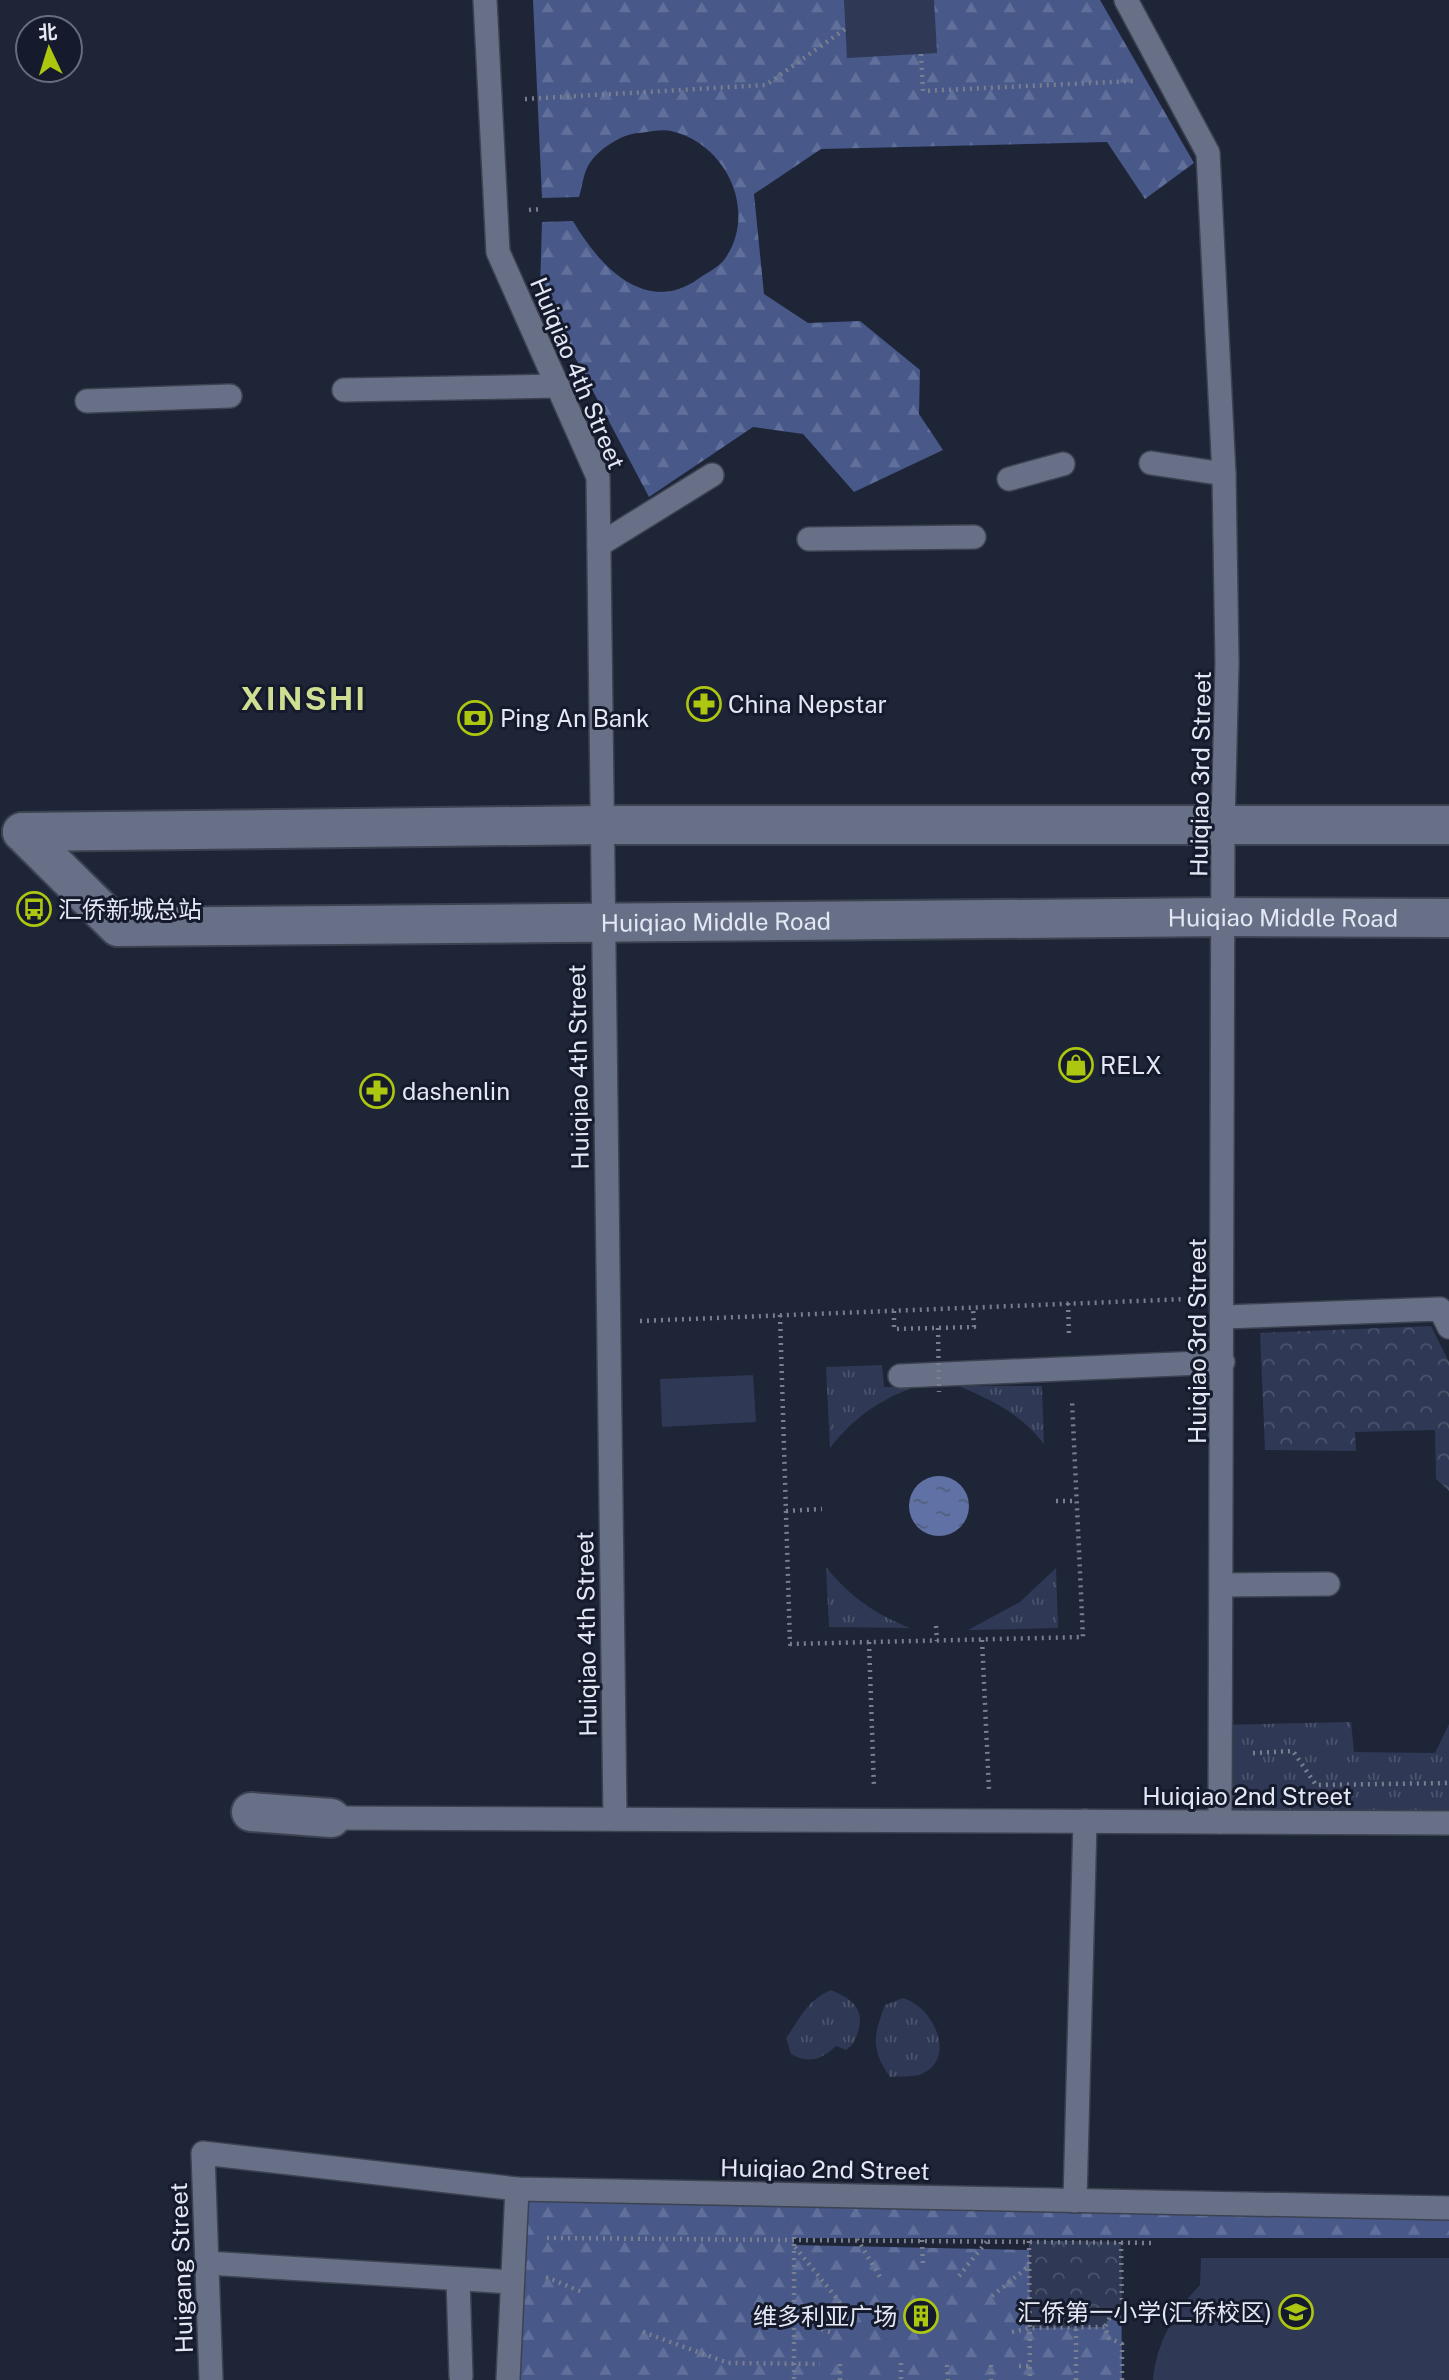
<svg xmlns="http://www.w3.org/2000/svg" width="1449" height="2380" viewBox="0 0 1449 2380" font-family="'Public Sans','Noto Sans SC',sans-serif">
  <style>
    .grass { fill: url(#grass-tufts) }
    .forest { fill: url(#forest-firs) }
    .park { fill: url(#park-crowns) }
    .pitch { fill: #2f3854 }
    .water { fill: url(#water-ripples) }
    .lines { fill: none; stroke-linecap: round; stroke-linejoin: round }
    .service-casing { stroke: #3d4251; stroke-width: 26 }
    .minor-casing { stroke: #3d4251; stroke-width: 42 }
    .tertiary-casing { stroke: #3d4251; stroke-width: 42 }
    .path { stroke: #797f8e; stroke-width: 4.5; stroke-dasharray: 2 5; stroke-linecap: butt }
    .service { stroke: #677086; stroke-width: 23 }
    .minor { stroke: #677086; stroke-width: 38 }
    .tertiary { stroke: #677086; stroke-width: 38 }
    .path-bridge { stroke: #797f8e; stroke-width: 4.5; stroke-dasharray: 2 5; stroke-linecap: butt }
    .labels { text-anchor: middle; dominant-baseline: central; stroke-width: 6; stroke-linejoin: round; paint-order: stroke }
    .street-label { font-size: 24px; fill: #e3e8f4; stroke: #151b2d }
    .poi-label { font-size: 24px; fill: #e3e8f4; stroke: #151b2d; text-anchor: start }
    .district-label { font-size: 32px; font-weight: bold; letter-spacing: 2px; fill: #cede92; stroke: #151b2d }
  </style>
  <defs>
    <pattern id="grass-tufts" width="24" height="20" patternUnits="userSpaceOnUse" patternTransform="scale(1.75)"><rect width="24" height="20" fill="#2f3854"/><path d="M3 7l-1-3M5 7V3M7 7l1-3M15 17l-1-3M17 17v-4M19 17l1-3" fill="none" stroke="#4d556d"/></pattern>
    <pattern id="forest-firs" width="22" height="20" patternUnits="userSpaceOnUse" patternTransform="scale(1.75)"><rect width="22" height="20" fill="#475889"/><path d="M5 1l3.5 6h-7zM16 11l3.5 6h-7z" fill="#61709a"/></pattern>
    <pattern id="park-crowns" width="20" height="18" patternUnits="userSpaceOnUse" patternTransform="scale(1.75)"><rect width="20" height="18" fill="#2f3854"/><path d="M2 6a3 3 0 1 1 6 0M12 15a3 3 0 1 1 6 0" fill="none" stroke="#4d556d"/></pattern>
    <pattern id="water-ripples" width="26" height="14" patternUnits="userSpaceOnUse" patternTransform="scale(1.75)"><rect width="26" height="14" fill="#6072a5"/><path d="M2 4q2-2 4 0t4 0M15 11q2-2 4 0t4 0" fill="none" stroke="#535e7c"/></pattern>
  </defs>
  <rect width="100%" height="100%" fill="#1e2537"/>
  <g class="grass">
    <path d="M 882,1365 L 884,1387 L 917,1386 C 881,1399 854,1417 830,1448 L 826,1367 Z"/>
    <path d="M 959,1386 L 1042,1386 L 1044,1444 C 1020,1414 994,1401 959,1386 Z"/>
    <path d="M 826,1567 C 850,1597 875,1614 910,1628 L 829,1627 Z"/>
    <path d="M 1056,1568 L 1058,1628 L 968,1630 L 1020,1602 Z"/>
    <path d="M 1351,1722 L 1354,1752 L 1435,1753 L 1449,1724 L 1449,1820 L 1220,1822 L 1221,1725 Z"/>
    <path d="M 831,1990 C 852,1999 865,2008 858,2032 C 855,2041 854,2044 846,2050 L 836,2046 C 821,2060 809,2064 791,2054 L 786,2038 C 801,2018 806,2001 831,1990 Z"/>
    <path d="M 903,1998 C 934,2007 959,2060 919,2075 C 911,2077 899,2076 890,2077 C 870,2049 874,2034 885,2005 Z"/>
  </g>
  <g class="forest">
    <path d="M 533,0 L 1100,0 L 1194,163 L 1145,199 L 1107,142 L 821,149 L 754,194 L 764,294 L 808,323 L 860,321 L 920,370 L 919,414 L 943,450 L 854,492 L 803,434 L 753,427 L 649,497 L 540,291 L 542,222 L 573,221 C 599,266 646,316 698,279 C 706,273 719,267 724,260 C 759,212 726,143 671,131 C 662,129 649,132 639,133 C 621,134 597,150 588,166 C 583,175 582,188 579,197 L 542,198 Z"/>
    <path d="M 517,2189 L 1449,2208 L 1449,2238 L 794,2238 L 794,2245 L 1029,2250 L 1029,2241 L 1121,2242 L 1122,2380 L 508,2380 Z"/>
  </g>
  <g class="park">
    <path d="M 1431,1326 L 1449,1362 L 1449,1491 L 1436,1479 L 1435,1430 L 1355,1432 L 1356,1451 L 1265,1450 L 1260,1333 Z"/>
    <path d="M 1029,2241 L 1121,2242 L 1122,2310 L 1112,2313 L 1105,2327 L 1030,2328 Z"/>
  </g>
  <g class="pitch">
    <path d="M 844,0 L 934,0 L 937,53 L 847,58 Z"/>
    <path d="M 753,1375 L 756,1422 L 662,1427 L 660,1379 Z"/>
    <path d="M 1201,2258 L 1449,2258 L 1449,2380 L 1153,2380 C 1156,2344 1175,2310 1200,2285 Z"/>
  </g>
  <circle class="water" cx="939" cy="1506" r="30"/>
  <g class="lines">
    <g class="service-casing">
      <g id="service">
        <path d="M 485,0 L 498,252 L 598,477 L 615,1819"/>
        <path d="M 1126,0 L 1208,153 L 1224,474 L 1227,663 L 1223,824 L 1220,1822"/>
        <path d="M 344,390 L 558,386"/>
        <path d="M 87,401 L 230,396"/>
        <path d="M 1151,463 L 1224,474"/>
        <path d="M 1009,479 L 1063,464"/>
        <path d="M 809,539 L 974,537"/>
        <path d="M 599,545 L 712,475"/>
        <path d="M 1224,1317 L 1440,1309 L 1449,1327"/>
        <path d="M 900,1376 L 1223,1362"/>
        <path d="M 1222,1585 L 1328,1584"/>
        <path d="M 331,1818 L 1449,1823"/>
        <path d="M 1075,2201 L 1085,1821"/>
        <path d="M 207,2263 L 512,2282"/>
        <path d="M 458,2279 L 461,2376"/>
        <path d="M 211,2380 L 203,2153 L 517,2189 L 1449,2208"/>
        <path d="M 508,2380 L 517,2189"/>
      </g>
    </g>
    <g class="minor-casing">
      <path id="minor" d="M 251,1812 L 331,1818"/>
    </g>
    <g class="tertiary-casing">
      <g id="tertiary">
        <path id="s1" d="M 22,832 L 118,927 L 1225,917 L 1449,918"/>
        <path d="M 22,832 L 603,825 L 1449,825"/>
      </g>
    </g>
    <g class="path">
      <path d="M 921,54 L 923,91 L 1133,81"/>
      <path d="M 525,99 L 766,85 L 845,29"/>
      <path d="M 529,210 L 542,209"/>
      <path d="M 1068,1303 L 1069,1335"/>
      <path d="M 894,1311 L 894,1329 L 974,1327 L 973,1308"/>
      <path d="M 780,1315 L 790,1644 L 1083,1637 L 1072,1400"/>
      <path d="M 640,1321 L 1187,1299"/>
      <path d="M 1056,1501 L 1076,1501"/>
      <path d="M 786,1511 L 822,1509"/>
      <path d="M 936,1626 L 937,1641"/>
      <path d="M 982,1640 L 989,1790"/>
      <path d="M 869,1642 L 874,1788"/>
      <path d="M 1253,1753 L 1293,1751 L 1316,1785 L 1449,1783"/>
      <path d="M 794,2237 L 794,2380"/>
      <path d="M 547,2238 L 1155,2243"/>
      <path d="M 857,2239 L 880,2277"/>
      <path d="M 922,2240 L 923,2266"/>
      <path d="M 1029,2241 L 1030,2380"/>
      <path d="M 1121,2242 L 1122,2310 L 1112,2313 L 1105,2327 L 1109,2338 L 1122,2344 L 1122,2380"/>
      <path d="M 795,2247 L 843,2306"/>
      <path d="M 959,2276 L 987,2241"/>
      <path d="M 546,2277 L 582,2292"/>
      <path d="M 992,2296 L 1029,2266"/>
      <path d="M 795,2320 L 830,2332"/>
      <path d="M 643,2332 L 728,2363 L 820,2364"/>
      <path d="M 1012,2332 L 1030,2328 L 1105,2327"/>
      <path d="M 901,2363 L 901,2380"/>
      <path d="M 840,2364 L 840,2380"/>
      <path d="M 947,2365 L 948,2380"/>
      <path d="M 991,2365 L 991,2380"/>
      <path d="M 1019,2366 L 1030,2366"/>
      <path d="M 1076,2380 L 1076,2327"/>
    </g>
    <use href="#service" class="service"/>
    <use href="#minor" class="minor"/>
    <use href="#tertiary" class="tertiary"/>
    <path class="path-bridge" d="M 938,1328 L 939,1392"/>
  </g>
  <defs>
    <g id="pharmacy-ring" transform="scale(1.75)"><circle r="9.5" fill="#151b2d" stroke="#adc60f" stroke-width="1.5"/><path d="M-2-6h4v4h4v4h-4v4h-4v-4h-4v-4h4Z" fill="#adc60f"/></g>
    <g id="bank-ring" transform="scale(1.75)"><circle r="9.5" fill="#151b2d" stroke="#adc60f" stroke-width="1.5"/><path d="M-6-4H6V4H-6ZM0-2.3a2.3 2.3 0 1 0 0 4.6a2.3 2.3 0 1 0 0-4.6Z" fill="#adc60f"/></g>
    <g id="bus-ring" transform="scale(1.75)"><circle r="9.5" fill="#151b2d" stroke="#adc60f" stroke-width="1.5"/><path d="M-5-6H5V4H4V6H2V4H-2V6H-4V4H-5ZM-3.5-4V0h7V-4ZM-3.5 1.2v1.5H-2V1.2ZM2 1.2v1.5H3.5V1.2Z" fill="#adc60f"/></g>
    <g id="shop-ring" transform="scale(1.75)"><circle r="9.5" fill="#151b2d" stroke="#adc60f" stroke-width="1.5"/><path d="M-5-2.5h2.3a2.7 3.5 0 0 1 5.4 0H5L5.5 6h-11ZM-1.5-2.5h3a1.5 2.3 0 0 0-3 0Z" fill="#adc60f"/></g>
    <g id="school-ring" transform="scale(1.75)"><circle r="9.5" fill="#151b2d" stroke="#adc60f" stroke-width="1.5"/><path d="M0-5L7-2L0 1L-7-2ZM-4 1L0 2.5L4 1V4Q0 6-4 4Z" fill="#adc60f"/></g>
    <g id="building-ring" transform="scale(1.75)"><circle r="9.5" fill="#151b2d" stroke="#adc60f" stroke-width="1.5"/><path d="M-4-6H4V6H1V3H-1V6H-4ZM-2.5-4.3h1.7v1.8h-1.7ZM.8-4.3h1.7v1.8H.8ZM-2.5-1h1.7V.8h-1.7ZM.8-1h1.7V.8H.8Z" fill="#adc60f"/></g>
  </defs>
  <g fill-rule="evenodd">
    <use href="#pharmacy-ring" x="704" y="704"/>
    <use href="#bank-ring" x="475" y="718"/>
    <use href="#bus-ring" x="34" y="909"/>
    <use href="#shop-ring" x="1076" y="1065"/>
    <use href="#pharmacy-ring" x="377" y="1091"/>
    <use href="#school-ring" x="1296" y="2312"/>
    <use href="#building-ring" x="921" y="2316"/>
  </g>
  <g class="labels">
    <g class="street-label">
      <text transform="translate(578 373) rotate(67)">Huiqiao 4th Street</text>
      <text transform="translate(1200 774) rotate(-89)">Huiqiao 3rd Street</text>
      <text stroke="none"><textPath href="#s1" startOffset="1300">Huiqiao Middle Road</textPath></text>
      <text stroke="none"><textPath href="#s1" startOffset="733">Huiqiao Middle Road</textPath></text>
      <text transform="translate(578 1067) rotate(-91)">Huiqiao 4th Street</text>
      <text transform="translate(1197 1341) rotate(-90)">Huiqiao 3rd Street</text>
      <text transform="translate(586 1634) rotate(-91)">Huiqiao 4th Street</text>
      <text x="1247" y="1796">Huiqiao 2nd Street</text>
      <text transform="translate(825 2169) rotate(1)">Huiqiao 2nd Street</text>
      <text transform="translate(181 2268) rotate(-92)">Huigang Street</text>
    </g>
    <g class="poi-label">
      <text x="728" y="704">China Nepstar</text>
      <text x="500" y="718">Ping An Bank</text>
      <text x="58" y="909">汇侨新城总站</text>
      <text x="1100" y="1065">RELX</text>
      <text x="402" y="1091">dashenlin</text>
      <text x="1272" y="2312" text-anchor="end">汇侨第一小学(汇侨校区)</text>
      <text x="897" y="2316" text-anchor="end">维多利亚广场</text>
    </g>
    <g class="district-label">
      <text x="304" y="698">XINSHI</text>
    </g>
  </g>
  <g transform="translate(49 49) rotate(356)"><circle r="33" fill="#151b2d" stroke="#676d7d" stroke-width="2"/>
  <path d="M0-5L12 26L0 18L-12 26Z" fill="#adc60f"/>
  <text y="-10" font-size="19" font-weight="bold" text-anchor="middle" fill="#e3e8f4">北</text>
  </g>
</svg>
